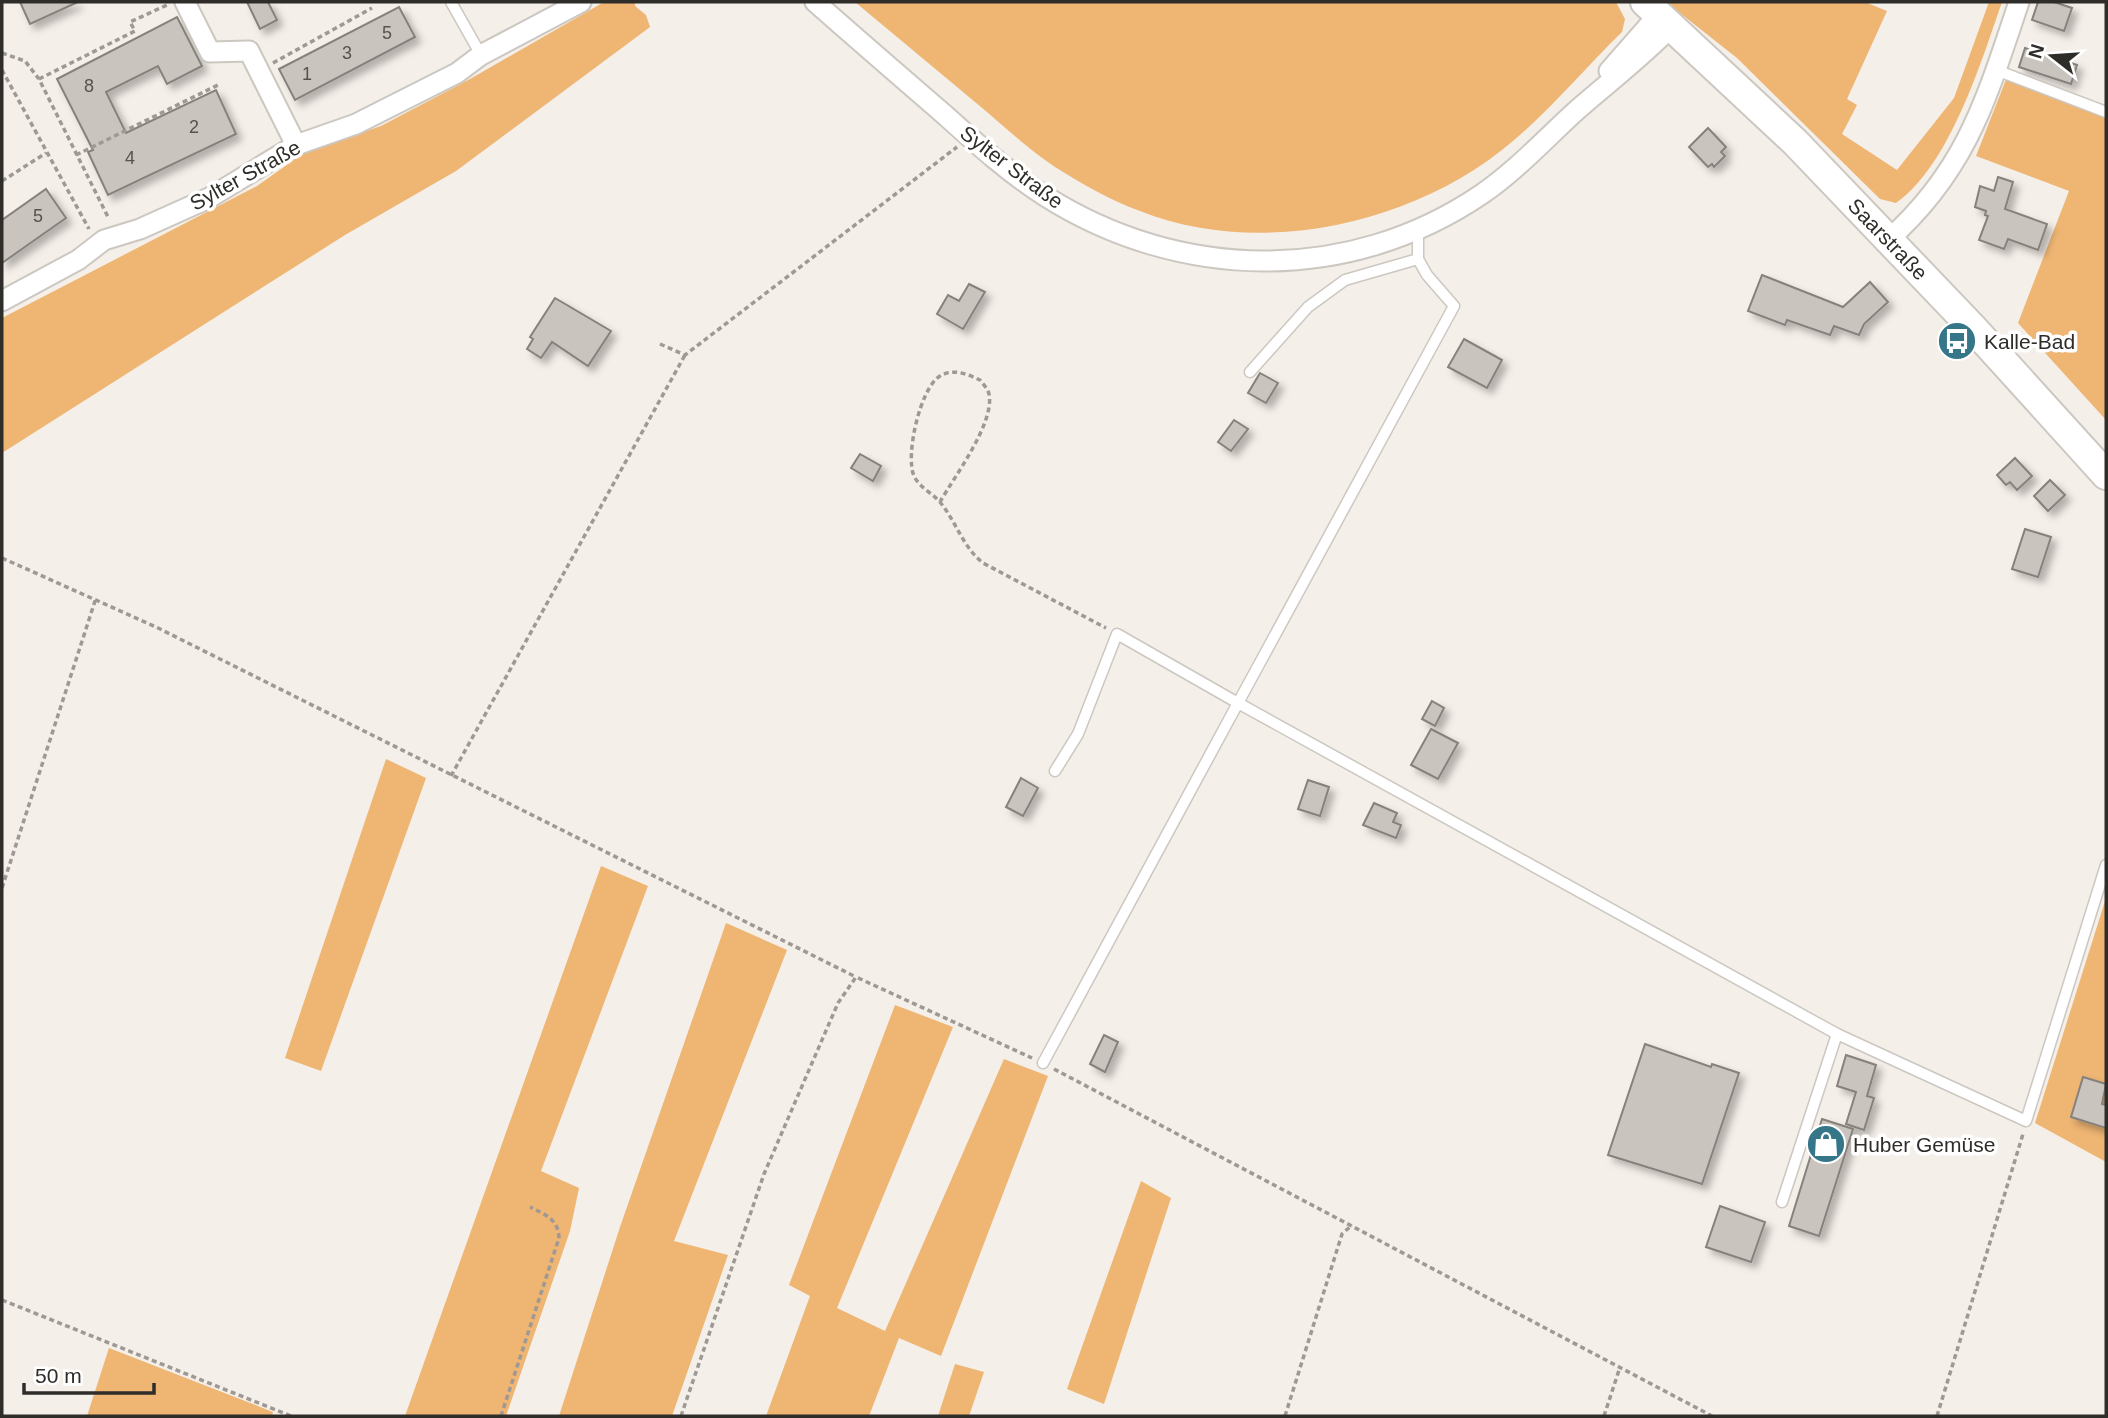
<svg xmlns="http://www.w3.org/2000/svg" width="2108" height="1418" viewBox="0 0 2108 1418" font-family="Arial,sans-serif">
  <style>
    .green { fill: #eeb573 }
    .building { fill: #cac4be; stroke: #86817b; stroke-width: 2; filter: url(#shadow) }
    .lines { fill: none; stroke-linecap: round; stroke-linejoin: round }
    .service-casing { stroke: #ccc7c1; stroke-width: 13 }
    .minor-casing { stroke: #ccc7c1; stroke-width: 23 }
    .secondary-casing { stroke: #ccc7c1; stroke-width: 32 }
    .path { stroke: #9e9995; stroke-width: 3.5; stroke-dasharray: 5 3.5; stroke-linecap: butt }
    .service { stroke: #fff; stroke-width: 10 }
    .minor { stroke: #fff; stroke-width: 19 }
    .secondary { stroke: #fff; stroke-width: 28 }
    .labels { text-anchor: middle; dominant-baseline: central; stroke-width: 7; stroke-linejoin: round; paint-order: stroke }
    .number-label { font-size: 18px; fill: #56534f }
    .street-label { font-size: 21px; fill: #2f2d2a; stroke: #fff }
    .poi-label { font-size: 21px; fill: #2f2d2a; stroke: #fff; text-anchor: start }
  </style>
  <defs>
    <filter id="shadow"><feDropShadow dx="5.5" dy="5.5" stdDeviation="3.5" flood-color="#0004"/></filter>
  </defs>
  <rect width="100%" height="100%" fill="#f5efe9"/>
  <g class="green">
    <path d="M 604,2 L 635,2 L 635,6 L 646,15 L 650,27 L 456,171 L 345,235 L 2,453 L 2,318 L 257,186 L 305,152 L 381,126 L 470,79 Z"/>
    <path d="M 855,2 L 1616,2 L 1625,19 L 1622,32 C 1586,67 1552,108 1513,141 C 1416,224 1261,259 1140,211 C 1110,200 1082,184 1055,167 C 1029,150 1005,127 981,107 C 939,72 897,37 855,2 Z"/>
    <path d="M 1666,2 L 1865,2 L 1887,11 L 1847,99 L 1857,105 L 1842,134 L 1897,170 L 1954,98 L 1989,2 L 2002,2 C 1981,62 1950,165 1896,203 L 1880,199 L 1737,58 Z"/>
    <path d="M 2007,77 L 2106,113 L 2106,420 L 2018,323 L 2069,191 L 1976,156 Z"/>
    <path d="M 386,759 L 426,778 L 321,1071 L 285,1058 Z"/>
    <path d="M 601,866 L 648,886 L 541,1171 L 579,1188 L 570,1231 L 506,1416 L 405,1416 Z"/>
    <path d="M 2106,898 L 2106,1162 L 2035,1123 Z"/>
    <path d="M 726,923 L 787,950 L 674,1241 L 728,1255 L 672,1416 L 559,1416 L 620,1227 Z"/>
    <path d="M 895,1005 L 953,1027 L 837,1308 L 885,1331 L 1004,1059 L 1048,1076 L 941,1356 L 899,1338 L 869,1416 L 766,1416 L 810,1296 L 789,1285 Z"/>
    <path d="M 1141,1181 L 1171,1198 L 1104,1404 L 1067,1389 Z"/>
    <path d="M 109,1348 L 273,1412 L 272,1416 L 87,1416 Z"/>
    <path d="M 955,1364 L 984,1372 L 969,1416 L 938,1416 Z"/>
  </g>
  <g class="building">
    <path d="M 20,2 L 78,2 L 30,24 Z"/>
    <path d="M 247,2 L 268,2 L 277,20 L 260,29 Z"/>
    <path d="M 2038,2 L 2054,2 L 2072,8 L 2064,31 L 2032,20 Z"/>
    <path d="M 399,7 L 415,37 L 295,100 L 279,69 Z"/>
    <path d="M 177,17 L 202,66 L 167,84 L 158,66 L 106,92 L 126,133 L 216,90 L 236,134 L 108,195 L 88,152 L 93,150 L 57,79 Z"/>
    <path d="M 2025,48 L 2077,65 L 2071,84 L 2019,67 Z"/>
    <path d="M 1708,128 L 1726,147 L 1721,152 L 1725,156 L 1714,167 L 1712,164 L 1708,167 L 1689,147 Z"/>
    <path d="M 1998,177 L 2013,182 L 2005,209 L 2047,224 L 2038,250 L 2008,239 L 2004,249 L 1979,240 L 1988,216 L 1985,215 L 1986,211 L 1975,207 L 1980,186 L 1994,191 Z"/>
    <path d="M 46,189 L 66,218 L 2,263 L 2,220 Z"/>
    <path d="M 1762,275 L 1843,307 L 1870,282 L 1888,302 L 1864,324 L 1859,335 L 1834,326 L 1830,335 L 1787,320 L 1785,325 L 1748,311 Z"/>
    <path d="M 969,284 L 985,292 L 963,329 L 937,314 L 948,295 L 959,301 Z"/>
    <path d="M 555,298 L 611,331 L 588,366 L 552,342 L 541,358 L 527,349 L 533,339 L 530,337 Z"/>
    <path d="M 1464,339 L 1502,360 L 1487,388 L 1448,367 Z"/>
    <path d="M 1260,373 L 1278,383 L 1266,403 L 1248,393 Z"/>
    <path d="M 1234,420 L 1248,429 L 1231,451 L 1218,442 Z"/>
    <path d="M 860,454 L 881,466 L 873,481 L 851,468 Z"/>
    <path d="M 2015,458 L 2032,476 L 2017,490 L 2010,482 L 2006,485 L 1997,475 Z"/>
    <path d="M 2050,480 L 2065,495 L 2048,511 L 2034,496 Z"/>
    <path d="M 2025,529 L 2051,537 L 2038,577 L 2012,569 Z"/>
    <path d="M 1432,701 L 1444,708 L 1435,726 L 1422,719 Z"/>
    <path d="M 1431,729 L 1458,743 L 1438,779 L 1411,765 Z"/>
    <path d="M 1021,778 L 1038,788 L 1023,816 L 1006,807 Z"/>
    <path d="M 1308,780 L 1329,787 L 1320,816 L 1298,809 Z"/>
    <path d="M 1374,803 L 1397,813 L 1393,822 L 1401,825 L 1396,838 L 1363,825 Z"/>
    <path d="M 1104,1035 L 1118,1042 L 1105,1072 L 1090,1064 Z"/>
    <path d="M 1645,1044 L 1711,1067 L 1712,1064 L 1739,1073 L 1702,1184 L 1608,1155 Z"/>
    <path d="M 1846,1055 L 1876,1065 L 1867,1096 L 1874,1098 L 1864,1130 L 1846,1124 L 1856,1092 L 1837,1086 Z"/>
    <path d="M 2083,1077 L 2106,1084 L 2102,1104 L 2106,1105 L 2106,1128 L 2071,1117 Z"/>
    <path d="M 1822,1119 L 1853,1129 L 1819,1236 L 1789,1226 Z"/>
    <path d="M 1720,1206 L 1765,1222 L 1751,1262 L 1706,1247 Z"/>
  </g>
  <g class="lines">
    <g class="service-casing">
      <g id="service">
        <path d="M 451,2 L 481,55"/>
        <path d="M 1996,70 L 2106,112"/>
        <path d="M 1418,259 L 1427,275 L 1454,306 L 1238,703 L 1837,1034 L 2026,1121 L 2106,865"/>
        <path d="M 1250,372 L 1308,307 L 1345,280 L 1418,259 L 1418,228"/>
        <path d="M 1043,1063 L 1238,703 L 1117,634 L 1078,734 L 1055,771"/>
        <path d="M 1782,1202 L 1837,1034"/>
      </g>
    </g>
    <g class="minor-casing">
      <g id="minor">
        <path d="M 185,2 L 210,52 L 249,51 L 296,145"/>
        <path d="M 815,2 C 858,40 902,78 946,116 C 977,144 1009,173 1045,196 C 1179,281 1348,285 1482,194 C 1517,170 1546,138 1577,110 C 1609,82 1642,57 1672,26"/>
        <path d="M 1609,71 L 1658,15"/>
        <path d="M 1888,240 C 1967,170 1987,97 2019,2"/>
        <path d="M 2,301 L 78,260 L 104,240 L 140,229 L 209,198 L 296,145 L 356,124 L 457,73 L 481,55 L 581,2"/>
      </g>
    </g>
    <g class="secondary-casing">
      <path id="secondary" d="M 1645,2 L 1795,142 L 1972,327 L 2106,475"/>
    </g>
    <g class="path">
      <path d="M 2,53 L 25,61 L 39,79 L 109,219"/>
      <path d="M 273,63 L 372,8"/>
      <path d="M 2,70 L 89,229"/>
      <path d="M 39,79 L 135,31 L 130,22 L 167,5"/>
      <path d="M 76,155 L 218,85"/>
      <path d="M 2,181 L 46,153"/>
      <path d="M 660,344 L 685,355 L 957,147"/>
      <path d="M 940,502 C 954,477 995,423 989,394 C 988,389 983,384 980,380 C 967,374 953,368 940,376 C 920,388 905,456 914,476 C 920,488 932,493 940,502 C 957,523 962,546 983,563 L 1106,628"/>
      <path d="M 2,558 L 156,627 L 856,977"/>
      <path d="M 451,776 L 685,355"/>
      <path d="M 2,888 L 96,598"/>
      <path d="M 1054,1069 L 1712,1416"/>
      <path d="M 2,1300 L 291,1416"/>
      <path d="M 501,1416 L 559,1238 C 558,1219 546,1215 530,1207"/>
      <path d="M 681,1416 L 764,1174 L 838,1003 L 856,977 L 1032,1058"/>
      <path d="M 1285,1416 L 1342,1234 L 1352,1225"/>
      <path d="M 1604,1416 L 1620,1367"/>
      <path d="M 1937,1416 L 2023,1134"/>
    </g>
    <use href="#service" class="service"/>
    <use href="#minor" class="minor"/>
    <use href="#secondary" class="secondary"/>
  </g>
  <defs>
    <g id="bus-disc" transform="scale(2.0125)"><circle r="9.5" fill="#357689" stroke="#fff"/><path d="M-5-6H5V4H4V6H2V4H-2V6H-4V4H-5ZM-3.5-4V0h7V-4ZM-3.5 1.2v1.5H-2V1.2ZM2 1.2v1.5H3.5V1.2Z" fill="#fff"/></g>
    <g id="shop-disc" transform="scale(2.0125)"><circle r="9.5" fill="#357689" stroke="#fff"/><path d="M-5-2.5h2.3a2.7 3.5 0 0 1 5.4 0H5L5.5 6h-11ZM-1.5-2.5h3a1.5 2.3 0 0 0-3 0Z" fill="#fff"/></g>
  </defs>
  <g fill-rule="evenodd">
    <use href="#bus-disc" x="1957" y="341"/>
    <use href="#shop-disc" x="1826" y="1144"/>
  </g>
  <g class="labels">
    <g class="number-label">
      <text x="387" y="33">5</text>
      <text x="347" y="53">3</text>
      <text x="307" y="74">1</text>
      <text x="89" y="86">8</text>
      <text x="194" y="127">2</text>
      <text x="130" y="158">4</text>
      <text x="38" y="216">5</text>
    </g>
    <g class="street-label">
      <text transform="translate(1012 167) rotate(37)">Sylter Straße</text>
      <text transform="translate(245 175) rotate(-29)">Sylter Straße</text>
      <text transform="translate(1888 239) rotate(46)">Saarstraße</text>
    </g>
    <g class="poi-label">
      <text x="1984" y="341">Kalle-Bad</text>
      <text x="1853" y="1144">Huber Gemüse</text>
    </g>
  </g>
  <rect width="2108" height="1418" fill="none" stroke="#2f2d2a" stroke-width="7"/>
  <g transform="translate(2052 56) rotate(287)" stroke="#ffffff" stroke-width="5" paint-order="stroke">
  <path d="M0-5L12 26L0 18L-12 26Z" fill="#2f2d2a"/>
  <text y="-10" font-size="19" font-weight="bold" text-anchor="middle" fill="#2f2d2a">N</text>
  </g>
  <path d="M24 1383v10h130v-10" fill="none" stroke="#2f2d2a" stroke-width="3.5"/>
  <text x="35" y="1383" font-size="21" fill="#2f2d2a" stroke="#ffffff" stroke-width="5" paint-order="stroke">50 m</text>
</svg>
